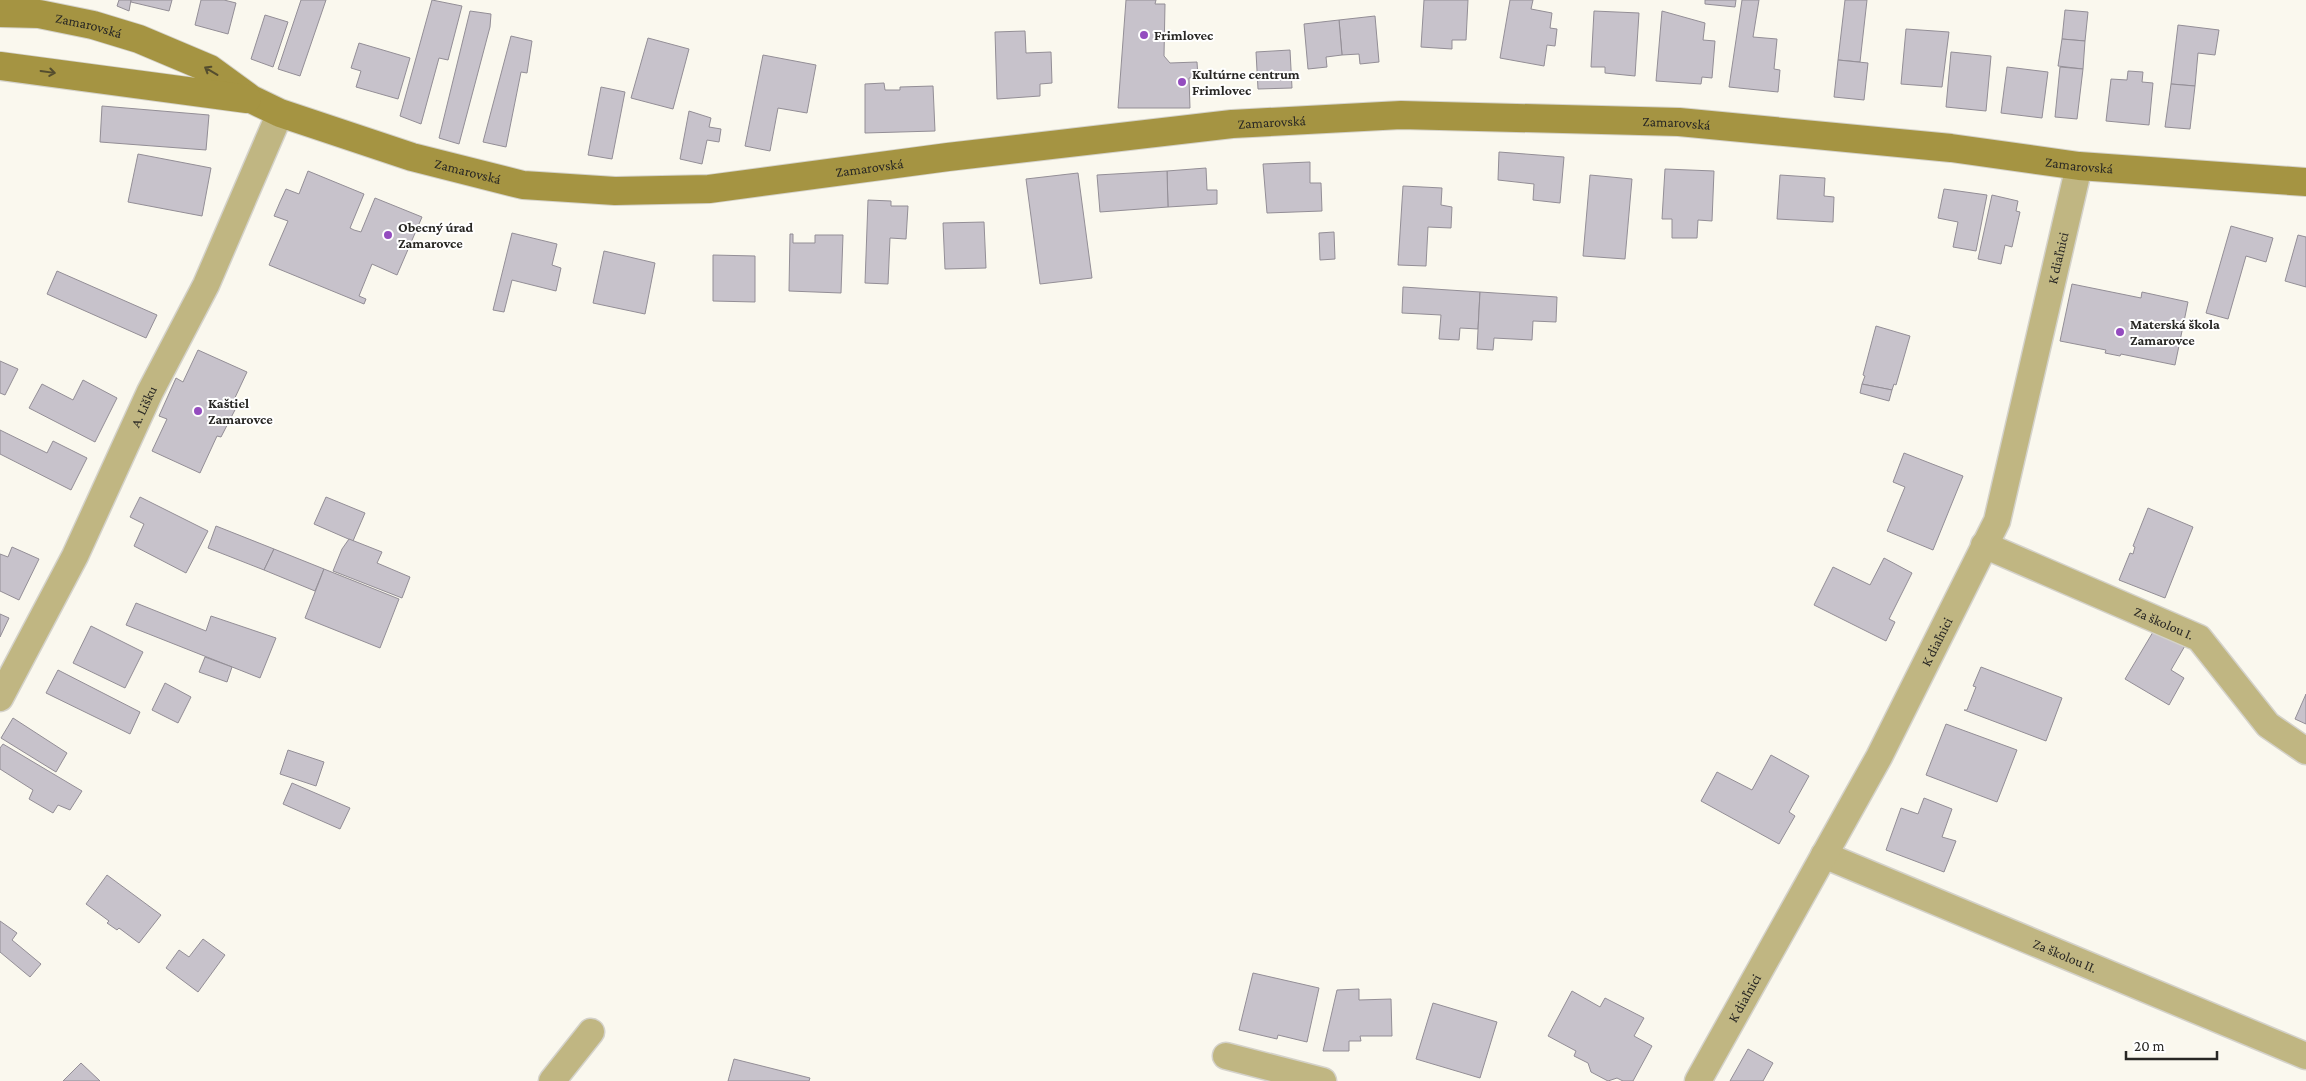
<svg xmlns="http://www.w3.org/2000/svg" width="2306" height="1081" viewBox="0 0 2306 1081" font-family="'Crimson Pro',serif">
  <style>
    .building { fill: #c7c2cb; stroke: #938e96 }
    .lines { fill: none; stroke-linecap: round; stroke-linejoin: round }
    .minor-casing { stroke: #d4d2ca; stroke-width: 29 }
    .secondary-casing { stroke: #d4d2ca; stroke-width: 30 }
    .minor { stroke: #c0b682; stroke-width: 26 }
    .secondary { stroke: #a59442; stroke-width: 28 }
    .oneway { stroke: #544d2e }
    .poi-dot { fill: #944cbf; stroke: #fff; stroke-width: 2 }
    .labels { text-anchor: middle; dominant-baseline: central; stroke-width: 4; stroke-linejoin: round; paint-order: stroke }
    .street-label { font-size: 14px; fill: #282724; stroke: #fff }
    .poi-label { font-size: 14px; font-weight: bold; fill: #282724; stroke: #fff; text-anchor: start }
  </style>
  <rect width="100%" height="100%" fill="#faf8ee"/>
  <g class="building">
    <path d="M 119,0 L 131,0 L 129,11 L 117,6 Z"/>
    <path d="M 131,0 L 172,0 L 169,11 L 131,2 Z"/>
    <path d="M 201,0 L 224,0 L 236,3 L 228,34 L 195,25 Z"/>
    <path d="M 301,0 L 326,0 L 300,76 L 278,69 Z"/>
    <path d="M 432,0 L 462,6 L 448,60 L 439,58 L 421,124 L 400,116 Z"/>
    <path d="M 1126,0 L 1156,0 L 1155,4 L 1165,4 L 1164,56 L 1170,63 L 1197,62 L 1198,77 L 1189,78 L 1190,108 L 1118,108 Z"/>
    <path d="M 1424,0 L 1468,0 L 1466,40 L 1452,40 L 1452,49 L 1421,47 Z"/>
    <path d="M 1510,0 L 1533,0 L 1531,9 L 1552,13 L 1550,28 L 1557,29 L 1555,46 L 1547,45 L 1544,66 L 1500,58 Z"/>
    <path d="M 1705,0 L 1736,0 L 1735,7 L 1705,4 Z"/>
    <path d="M 1742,0 L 1759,0 L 1753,37 L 1777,39 L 1774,69 L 1780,70 L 1778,92 L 1729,87 Z"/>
    <path d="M 1845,0 L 1867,0 L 1860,62 L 1838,60 Z"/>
    <path d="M 2065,10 L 2088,12 L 2085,41 L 2062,39 Z"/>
    <path d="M 470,11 L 491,14 L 490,27 L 459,144 L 439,138 Z"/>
    <path d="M 1594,11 L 1639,13 L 1635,76 L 1605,73 L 1605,67 L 1591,67 Z"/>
    <path d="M 1662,11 L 1705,23 L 1703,40 L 1715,41 L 1712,78 L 1702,77 L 1701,84 L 1656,81 Z"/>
    <path d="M 265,15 L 288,22 L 273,67 L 251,59 Z"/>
    <path d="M 1375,16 L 1379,62 L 1360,64 L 1359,54 L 1342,55 L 1339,20 Z"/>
    <path d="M 1339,20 L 1342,55 L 1326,57 L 1327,67 L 1308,69 L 1304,24 Z"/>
    <path d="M 2178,25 L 2219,30 L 2215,55 L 2198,53 L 2195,86 L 2171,84 Z"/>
    <path d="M 1906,29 L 1949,32 L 1942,87 L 1901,84 Z"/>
    <path d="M 1025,31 L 1026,53 L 1051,52 L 1052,83 L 1040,84 L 1040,96 L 997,99 L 995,32 Z"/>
    <path d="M 511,36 L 532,41 L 527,73 L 521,72 L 506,147 L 483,142 Z"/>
    <path d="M 648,38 L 689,49 L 673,109 L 631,98 Z"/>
    <path d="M 2062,39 L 2085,41 L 2083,69 L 2058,66 Z"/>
    <path d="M 359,43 L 410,58 L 398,99 L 356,87 L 361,71 L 351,68 Z"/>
    <path d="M 1290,50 L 1292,88 L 1258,89 L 1256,52 Z"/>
    <path d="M 1951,52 L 1991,56 L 1986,111 L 1946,107 Z"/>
    <path d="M 763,55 L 816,65 L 807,113 L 778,108 L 770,151 L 745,146 Z"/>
    <path d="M 1838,60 L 1868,63 L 1864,100 L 1834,97 Z"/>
    <path d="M 2007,67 L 2048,72 L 2042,118 L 2001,113 Z"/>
    <path d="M 2060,67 L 2083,69 L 2077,119 L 2055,117 Z"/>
    <path d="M 2128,71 L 2143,72 L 2142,82 L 2153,83 L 2149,125 L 2106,121 L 2111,79 L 2127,80 Z"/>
    <path d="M 884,83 L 885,90 L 900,90 L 900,87 L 933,86 L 935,131 L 865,133 L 865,84 Z"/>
    <path d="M 2171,84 L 2195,86 L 2190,129 L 2165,127 Z"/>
    <path d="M 601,87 L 625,92 L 612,159 L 588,155 Z"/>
    <path d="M 102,106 L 209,115 L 206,150 L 100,142 Z"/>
    <path d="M 689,111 L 711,118 L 709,127 L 721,129 L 719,142 L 707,140 L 702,164 L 680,159 Z"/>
    <path d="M 1499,152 L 1564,157 L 1560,203 L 1533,200 L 1534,184 L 1498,180 Z"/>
    <path d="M 138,154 L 211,168 L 202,216 L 128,202 Z"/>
    <path d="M 1310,162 L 1310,183 L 1321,183 L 1322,211 L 1267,213 L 1263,164 Z"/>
    <path d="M 1206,168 L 1207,190 L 1217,190 L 1217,204 L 1168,207 L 1167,171 Z"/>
    <path d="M 1665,169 L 1714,171 L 1712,221 L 1698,220 L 1697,238 L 1672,238 L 1672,219 L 1662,219 Z"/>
    <path d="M 308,171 L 364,194 L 350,228 L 354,230 L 361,232 L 375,198 L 422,217 L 397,275 L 372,264 L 359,296 L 366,299 L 364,304 L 269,265 L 288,221 L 274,216 L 280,202 L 286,189 L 299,194 Z"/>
    <path d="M 1167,171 L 1168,207 L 1100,212 L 1097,175 Z"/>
    <path d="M 1078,173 L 1092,278 L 1040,284 L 1026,179 Z"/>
    <path d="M 1590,175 L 1632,179 L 1625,259 L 1583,256 Z"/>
    <path d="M 1780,175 L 1825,178 L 1824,196 L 1834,197 L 1833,222 L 1777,219 Z"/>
    <path d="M 1403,186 L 1442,188 L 1441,205 L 1452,207 L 1451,228 L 1428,227 L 1426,266 L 1398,265 Z"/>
    <path d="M 1944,189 L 1987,195 L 1976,251 L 1953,247 L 1958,222 L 1938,218 Z"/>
    <path d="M 1992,195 L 2018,201 L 2016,211 L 2020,212 L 2012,247 L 2005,245 L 2001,264 L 1978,259 Z"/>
    <path d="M 868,200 L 891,201 L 891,206 L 908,206 L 906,239 L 890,238 L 888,284 L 865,283 Z"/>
    <path d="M 984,222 L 986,268 L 945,269 L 943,223 Z"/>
    <path d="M 2231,226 L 2273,238 L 2266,262 L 2246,256 L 2228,319 L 2206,313 Z"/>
    <path d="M 1334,232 L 1335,259 L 1320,260 L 1319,233 Z"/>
    <path d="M 512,233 L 557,244 L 552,265 L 561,268 L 556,291 L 512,280 L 504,312 L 493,310 Z"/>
    <path d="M 790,234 L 793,234 L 793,243 L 815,243 L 815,235 L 843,235 L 841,293 L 789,291 Z"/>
    <path d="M 2298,235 L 2306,237 L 2306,287 L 2285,281 Z"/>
    <path d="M 604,251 L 655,263 L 645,314 L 593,303 Z"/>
    <path d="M 713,255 L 755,256 L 755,302 L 713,301 Z"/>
    <path d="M 57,271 L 157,315 L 146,338 L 47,294 Z"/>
    <path d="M 2072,284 L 2141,298 L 2142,292 L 2188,302 L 2175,365 L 2121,354 L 2120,356 L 2105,353 L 2106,350 L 2060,341 Z"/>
    <path d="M 1403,287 L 1480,292 L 1478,329 L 1460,328 L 1459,340 L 1439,339 L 1441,315 L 1402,313 Z"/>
    <path d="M 1480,292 L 1557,297 L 1556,322 L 1533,321 L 1532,340 L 1494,338 L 1493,350 L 1477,349 Z"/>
    <path d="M 1876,326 L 1910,336 L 1896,385 L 1894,384 L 1892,390 L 1862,384 L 1865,376 L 1863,375 Z"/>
    <path d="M 198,350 L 247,372 L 232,404 L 237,406 L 221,437 L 217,436 L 200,473 L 152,451 L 167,419 L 159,416 L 176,378 L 183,382 Z"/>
    <path d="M 0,361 L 18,369 L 5,395 L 0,393 Z"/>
    <path d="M 83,380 L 117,398 L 95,442 L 29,408 L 42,384 L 73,400 Z"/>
    <path d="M 1862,384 L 1892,390 L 1889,401 L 1860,393 Z"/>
    <path d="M 0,430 L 47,453 L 53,441 L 87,458 L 71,490 L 0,454 Z"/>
    <path d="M 1904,453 L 1963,476 L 1933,550 L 1887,531 L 1905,487 L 1893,482 Z"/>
    <path d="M 140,497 L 208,531 L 186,573 L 134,546 L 144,524 L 130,517 Z"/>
    <path d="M 326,497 L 365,513 L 353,541 L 314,524 Z"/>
    <path d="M 2148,508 L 2193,527 L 2165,598 L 2119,580 L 2130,553 L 2133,554 L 2135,547 L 2133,546 Z"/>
    <path d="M 216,526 L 274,549 L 264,570 L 208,548 Z"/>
    <path d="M 349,539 L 382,552 L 377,563 L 410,577 L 402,598 L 333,571 L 342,549 Z"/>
    <path d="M 12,547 L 39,559 L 19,600 L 0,591 L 0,554 L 8,557 Z"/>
    <path d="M 274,549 L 324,569 L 315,591 L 264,570 Z"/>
    <path d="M 1884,558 L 1912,573 L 1889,619 L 1895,622 L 1886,641 L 1814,605 L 1833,567 L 1870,585 Z"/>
    <path d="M 324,569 L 399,599 L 380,648 L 305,618 Z"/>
    <path d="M 136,603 L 206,631 L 211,616 L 276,638 L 260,678 L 126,625 Z"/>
    <path d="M 0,614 L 9,618 L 0,637 Z"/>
    <path d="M 91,626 L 143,652 L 125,688 L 73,663 Z"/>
    <path d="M 2156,627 L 2186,644 L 2171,670 L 2184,678 L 2169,705 L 2125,679 Z"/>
    <path d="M 205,657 L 232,667 L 227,682 L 199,672 Z"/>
    <path d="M 1981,667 L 2062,698 L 2046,741 L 1964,710 L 1967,710 L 1976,687 L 1973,686 Z"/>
    <path d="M 58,670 L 140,712 L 130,734 L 46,693 Z"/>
    <path d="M 165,683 L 191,697 L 178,723 L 152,710 Z"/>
    <path d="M 2306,694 L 2306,724 L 2295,719 Z"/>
    <path d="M 13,718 L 67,753 L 56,772 L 1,738 Z"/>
    <path d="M 1946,724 L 2017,750 L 1997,802 L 1926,775 Z"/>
    <path d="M 3,744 L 82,791 L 70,810 L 58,805 L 53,813 L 29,799 L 33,790 L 0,769 L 0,748 Z"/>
    <path d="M 288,750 L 324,762 L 316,786 L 280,774 Z"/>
    <path d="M 1771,755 L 1809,776 L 1789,812 L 1795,816 L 1779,844 L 1701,801 L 1717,772 L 1752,790 Z"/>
    <path d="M 292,783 L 350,808 L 340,829 L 283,804 Z"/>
    <path d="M 1924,798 L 1952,809 L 1942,837 L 1956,841 L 1944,872 L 1886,850 L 1901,808 L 1918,814 Z"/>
    <path d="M 107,875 L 161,915 L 139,943 L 119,928 L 117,930 L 107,923 L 109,921 L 86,904 Z"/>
    <path d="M 0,921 L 17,933 L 12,940 L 41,964 L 30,977 L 0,952 Z"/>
    <path d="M 203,939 L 225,955 L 198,992 L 166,968 L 179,950 L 189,957 Z"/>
    <path d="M 1253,973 L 1319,988 L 1307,1042 L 1278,1035 L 1277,1039 L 1239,1030 Z"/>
    <path d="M 1359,989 L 1359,1000 L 1391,999 L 1392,1036 L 1360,1036 L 1361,1041 L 1349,1041 L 1349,1051 L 1323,1051 L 1337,990 Z"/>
    <path d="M 1572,991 L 1600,1007 L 1605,998 L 1644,1018 L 1634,1036 L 1652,1046 L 1633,1081 L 1623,1081 L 1617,1078 L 1608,1081 L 1591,1072 L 1588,1063 L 1574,1056 L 1576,1051 L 1548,1036 Z"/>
    <path d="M 1433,1003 L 1497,1022 L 1480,1078 L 1416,1059 Z"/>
    <path d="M 1748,1049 L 1773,1063 L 1763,1081 L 1730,1081 Z"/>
    <path d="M 734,1059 L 810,1078 L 809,1081 L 728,1081 Z"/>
    <path d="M 81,1063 L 100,1081 L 63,1081 Z"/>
  </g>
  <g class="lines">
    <g class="minor-casing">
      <g id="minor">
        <path id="s1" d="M 1984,545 L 2199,638 L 2268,725 L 2306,751"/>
        <path id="s2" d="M 0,698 L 75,556 L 150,392 L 206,285 L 280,113"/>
        <path id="s3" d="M 1824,855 L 2306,1056"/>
        <path d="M 1226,1056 L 1323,1081"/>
        <path d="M 552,1081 L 591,1032"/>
        <path id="s4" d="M 1698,1081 L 1879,757 L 1997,521 L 2079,166"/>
      </g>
    </g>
    <g class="secondary-casing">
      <g id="secondary">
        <path id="s5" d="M 0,13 L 39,14 L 93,25 L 139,39 L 210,69 L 251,99 L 280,113 L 412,157 L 523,185 L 615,191 L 709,189 L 948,157 L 1232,124 L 1401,115 L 1679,122 L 1951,148 L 2079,166 L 2306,182"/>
        <path d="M 0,66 L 247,99"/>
      </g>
    </g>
    <use href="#minor" class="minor"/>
    <use href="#secondary" class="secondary"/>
  </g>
  <defs><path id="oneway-shaft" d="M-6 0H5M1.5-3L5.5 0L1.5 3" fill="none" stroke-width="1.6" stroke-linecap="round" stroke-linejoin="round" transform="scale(1.25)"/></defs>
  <g class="oneway">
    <use href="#oneway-shaft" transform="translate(211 71) rotate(-149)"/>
    <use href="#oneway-shaft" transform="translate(48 72) rotate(8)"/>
  </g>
  <g class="poi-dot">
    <circle cx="1144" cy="35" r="5"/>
    <circle cx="1182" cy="82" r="5"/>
    <circle cx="388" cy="235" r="5"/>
    <circle cx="2120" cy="332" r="5"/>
    <circle cx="198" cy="411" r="5"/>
  </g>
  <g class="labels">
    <g class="street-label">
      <text stroke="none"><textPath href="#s5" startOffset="90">Zamarovská</textPath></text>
      <text stroke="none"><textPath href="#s5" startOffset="1309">Zamarovská</textPath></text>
      <text stroke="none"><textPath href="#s5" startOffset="1714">Zamarovská</textPath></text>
      <text stroke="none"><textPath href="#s5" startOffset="2119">Zamarovská</textPath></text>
      <text stroke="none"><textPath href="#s5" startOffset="904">Zamarovská</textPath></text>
      <text stroke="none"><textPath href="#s5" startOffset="499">Zamarovská</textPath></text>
      <text stroke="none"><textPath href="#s4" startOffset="905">K diaľnici</textPath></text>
      <text stroke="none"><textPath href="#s2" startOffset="325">A. Lišku</textPath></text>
      <text stroke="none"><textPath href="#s1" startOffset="196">Za školou I.</textPath></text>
      <text stroke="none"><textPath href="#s4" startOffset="500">K diaľnici</textPath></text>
      <text stroke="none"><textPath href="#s3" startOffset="261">Za školou II.</textPath></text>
      <text stroke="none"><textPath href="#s4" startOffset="95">K diaľnici</textPath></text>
    </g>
    <g class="poi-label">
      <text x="1154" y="35">Frimlovec</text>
      <text x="1192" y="74">Kultúrne centrum<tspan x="1192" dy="16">Frimlovec</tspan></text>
      <text x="398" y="227">Obecný úrad<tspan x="398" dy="16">Zamarovce</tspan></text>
      <text x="2130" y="324">Materská škola<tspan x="2130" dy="16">Zamarovce</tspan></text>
      <text x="208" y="403">Kaštiel<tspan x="208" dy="16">Zamarovce</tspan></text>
    </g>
  </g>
  <path d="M2126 1051v8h91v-8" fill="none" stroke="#282724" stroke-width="2.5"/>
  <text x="2134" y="1051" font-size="15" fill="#282724" stroke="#ffffff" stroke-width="4" paint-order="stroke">20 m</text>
</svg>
